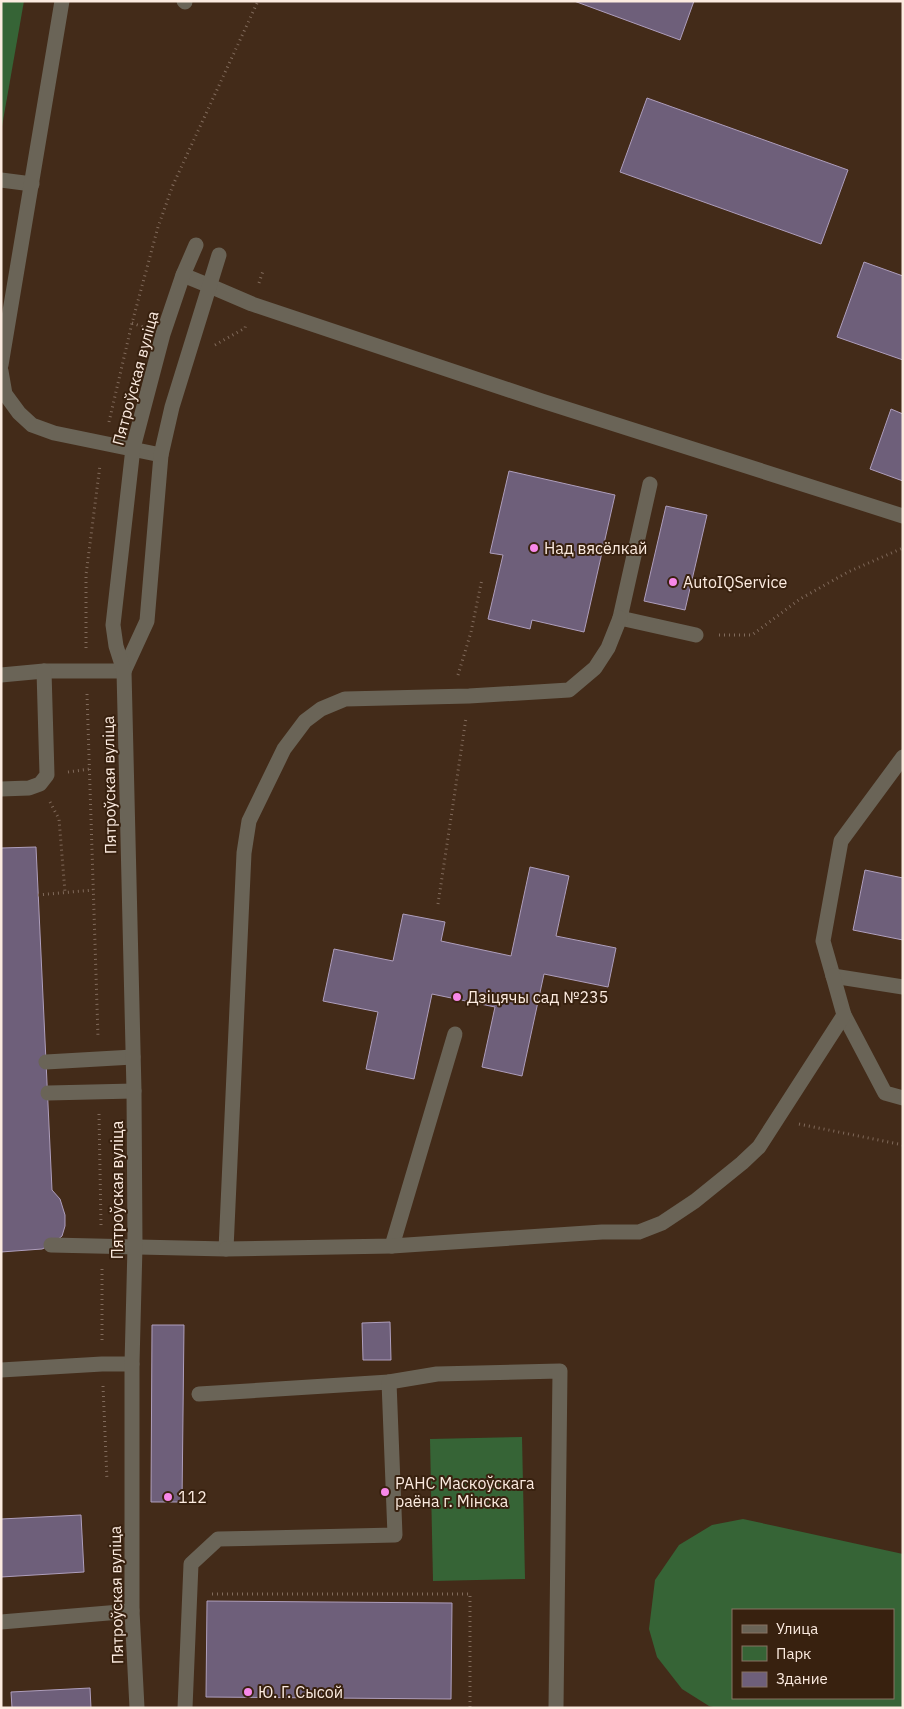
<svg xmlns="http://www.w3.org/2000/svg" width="904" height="1709" viewBox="0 0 904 1709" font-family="'IBM Plex Sans',sans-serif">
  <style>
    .green { fill: #366436; fill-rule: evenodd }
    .building { fill: #6e5f7a; stroke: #ae9ebc }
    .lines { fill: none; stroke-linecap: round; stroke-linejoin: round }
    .path { stroke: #806a5b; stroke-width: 3; stroke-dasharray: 1 4; stroke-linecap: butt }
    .lane { stroke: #6a6457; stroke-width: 15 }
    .street { stroke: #6a6457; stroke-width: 15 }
    .poi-dot { fill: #f888e9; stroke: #38210f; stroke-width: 2 }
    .labels { text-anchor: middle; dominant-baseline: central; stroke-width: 4; stroke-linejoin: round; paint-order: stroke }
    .street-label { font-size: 16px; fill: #fcebe0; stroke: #38210f }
    .poi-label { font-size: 16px; fill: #fcebe0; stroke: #38210f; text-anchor: start }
  </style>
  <rect width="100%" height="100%" fill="#432b19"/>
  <g class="green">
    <path d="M 1,1 L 24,1 L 1,132 Z"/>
    <path d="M 522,1437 L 525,1579 L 433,1581 L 430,1439 Z"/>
    <path d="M 743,1519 L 903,1554 L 903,1708 L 717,1708 L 709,1706 L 682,1689 L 657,1657 L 649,1629 L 655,1580 L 679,1545 L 712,1525 ZM 733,1610 L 893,1610 L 893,1698 L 733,1698 Z"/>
  </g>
  <g class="building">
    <path d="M 574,1 L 694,1 L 680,40 Z"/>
    <path d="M 647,98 L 848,170 L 821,244 L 620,172 Z"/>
    <path d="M 864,262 L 903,276 L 903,360 L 837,337 Z"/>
    <path d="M 891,409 L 903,414 L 903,481 L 870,469 Z"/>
    <path d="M 509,471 L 615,495 L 584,632 L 532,620 L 530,629 L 488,619 L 503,555 L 490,553 Z"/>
    <path d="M 666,506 L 707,515 L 685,610 L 644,601 Z"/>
    <path d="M 36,847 L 52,1190 L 60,1199 L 65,1215 L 65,1226 L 62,1236 L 51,1245 L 42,1249 L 1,1252 L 1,848 Z"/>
    <path d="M 530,867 L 569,876 L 556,936 L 616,948 L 608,987 L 544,974 L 522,1076 L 482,1067 L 495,1007 L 432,994 L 414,1079 L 366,1069 L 378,1012 L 323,1001 L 334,949 L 393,961 L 403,914 L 445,922 L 441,941 L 511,956 Z"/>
    <path d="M 865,870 L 903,878 L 903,940 L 853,930 Z"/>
    <path d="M 390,1322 L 391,1360 L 363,1360 L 362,1323 Z"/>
    <path d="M 152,1325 L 184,1325 L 182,1502 L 151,1502 Z"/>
    <path d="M 81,1515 L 84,1572 L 1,1577 L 1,1519 Z"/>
    <path d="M 207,1601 L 452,1603 L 451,1699 L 206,1697 Z"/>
    <path d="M 90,1688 L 91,1708 L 12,1708 L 11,1692 Z"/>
  </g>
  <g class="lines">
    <g class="path">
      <path d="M 259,283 L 263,271"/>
      <path d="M 132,323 L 143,327"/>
      <path d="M 215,345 L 245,328 L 246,324"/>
      <path d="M 109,422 L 132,323 L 158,227 L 173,185 L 258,1"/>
      <path d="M 719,635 L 752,635 L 800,599 L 848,572 L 903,548"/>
      <path d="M 86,648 L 86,575 L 100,465"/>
      <path d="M 458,675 L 471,632 L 482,579"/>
      <path d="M 87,694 L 98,1037"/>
      <path d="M 68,772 L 90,769"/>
      <path d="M 50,802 L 59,819 L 65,892"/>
      <path d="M 38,895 L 93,890"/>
      <path d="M 438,904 L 466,718"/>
      <path d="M 99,1114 L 101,1225"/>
      <path d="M 799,1124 L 903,1145"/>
      <path d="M 102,1269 L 102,1342"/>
      <path d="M 103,1386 L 107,1480"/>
      <path d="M 212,1594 L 470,1594 L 470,1708"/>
    </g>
    <g class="lane">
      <path d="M 184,1 L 185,2"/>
      <path d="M 1,180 L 32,184"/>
      <path d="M 210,286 L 252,304 L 542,401 L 903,516"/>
      <path d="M 1,365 L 62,1"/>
      <path d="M 1,371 L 5,394 L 19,413 L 32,425 L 54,433 L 161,455"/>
      <path d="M 650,484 L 620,618 L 696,635"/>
      <path d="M 1,675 L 44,671 L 124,671"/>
      <path d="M 903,757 L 841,841 L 823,941 L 833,976 L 903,987"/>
      <path d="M 1,789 L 29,788 L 40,784 L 47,775 L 44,671"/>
      <path d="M 844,1015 L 885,1093 L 903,1098"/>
      <path d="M 46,1062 L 133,1057"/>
      <path d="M 48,1093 L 134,1091"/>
      <path d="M 51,1245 L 226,1249 L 244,853 L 249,821 L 284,749 L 305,721 L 321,709 L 345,699 L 469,696 L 569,690 L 595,668 L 608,648 L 620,618"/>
      <path d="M 392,1246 L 455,1034"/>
      <path d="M 226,1249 L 392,1246 L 602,1232 L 639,1232 L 662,1223 L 695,1201 L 742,1163 L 759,1147 L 844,1015 L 833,976"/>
      <path d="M 1,1370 L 102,1364 L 132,1364"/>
      <path d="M 199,1394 L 389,1382"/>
      <path d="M 1,1622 L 132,1611"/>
      <path d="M 185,1708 L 191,1564 L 218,1539 L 395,1535 L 389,1382 L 437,1374 L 560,1371 L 556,1708"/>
    </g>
    <g class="street">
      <path d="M 183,275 L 210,286"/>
      <path d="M 124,671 L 147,621 L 161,455 L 172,407 L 219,255"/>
      <path d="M 137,1708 L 132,1611 L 132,1364 L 135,1246 L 134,1091 L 124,671 L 116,646 L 113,625 L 133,448 L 163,334 L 183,275 L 196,245"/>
    </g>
  </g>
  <g class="poi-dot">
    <circle cx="534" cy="548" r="5"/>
    <circle cx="673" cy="582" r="5"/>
    <circle cx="457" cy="997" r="5"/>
    <circle cx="385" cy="1492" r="5"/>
    <circle cx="168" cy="1497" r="5"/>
    <circle cx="248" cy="1692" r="5"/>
  </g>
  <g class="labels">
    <g class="street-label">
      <text transform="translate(135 378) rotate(-75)">Пятроўская вуліца</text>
      <text transform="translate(109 785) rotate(-91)">Пятроўская вуліца</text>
      <text transform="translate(117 1190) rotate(-90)">Пятроўская вуліца</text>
      <text transform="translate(116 1595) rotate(-91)">Пятроўская вуліца</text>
    </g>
    <g class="poi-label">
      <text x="544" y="548">Над вясёлкай</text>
      <text x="683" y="582">AutoIQService</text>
      <text x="467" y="997">Дзіцячы сад №235</text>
      <text x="395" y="1483">РАНС Маскоўскага<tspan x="395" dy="18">раёна г. Мінска</tspan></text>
      <text x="178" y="1497">112</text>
      <text x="258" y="1692">Ю. Г. Сысой</text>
    </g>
  </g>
  <rect width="904" height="1709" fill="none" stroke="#fcebe0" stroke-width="5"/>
  <rect x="732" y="1609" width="162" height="90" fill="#38210f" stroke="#867263"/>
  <rect x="742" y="1625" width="25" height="8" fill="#6a6457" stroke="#867263"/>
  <text x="776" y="1634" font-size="15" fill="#fcebe0">Улица</text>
  <rect x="742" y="1646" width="25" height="15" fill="#366436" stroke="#867263"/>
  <text x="776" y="1659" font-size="15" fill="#fcebe0">Парк</text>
  <rect x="742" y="1672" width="25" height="15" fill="#6e5f7a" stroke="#867263"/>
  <text x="776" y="1684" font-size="15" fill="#fcebe0">Здание</text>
</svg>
